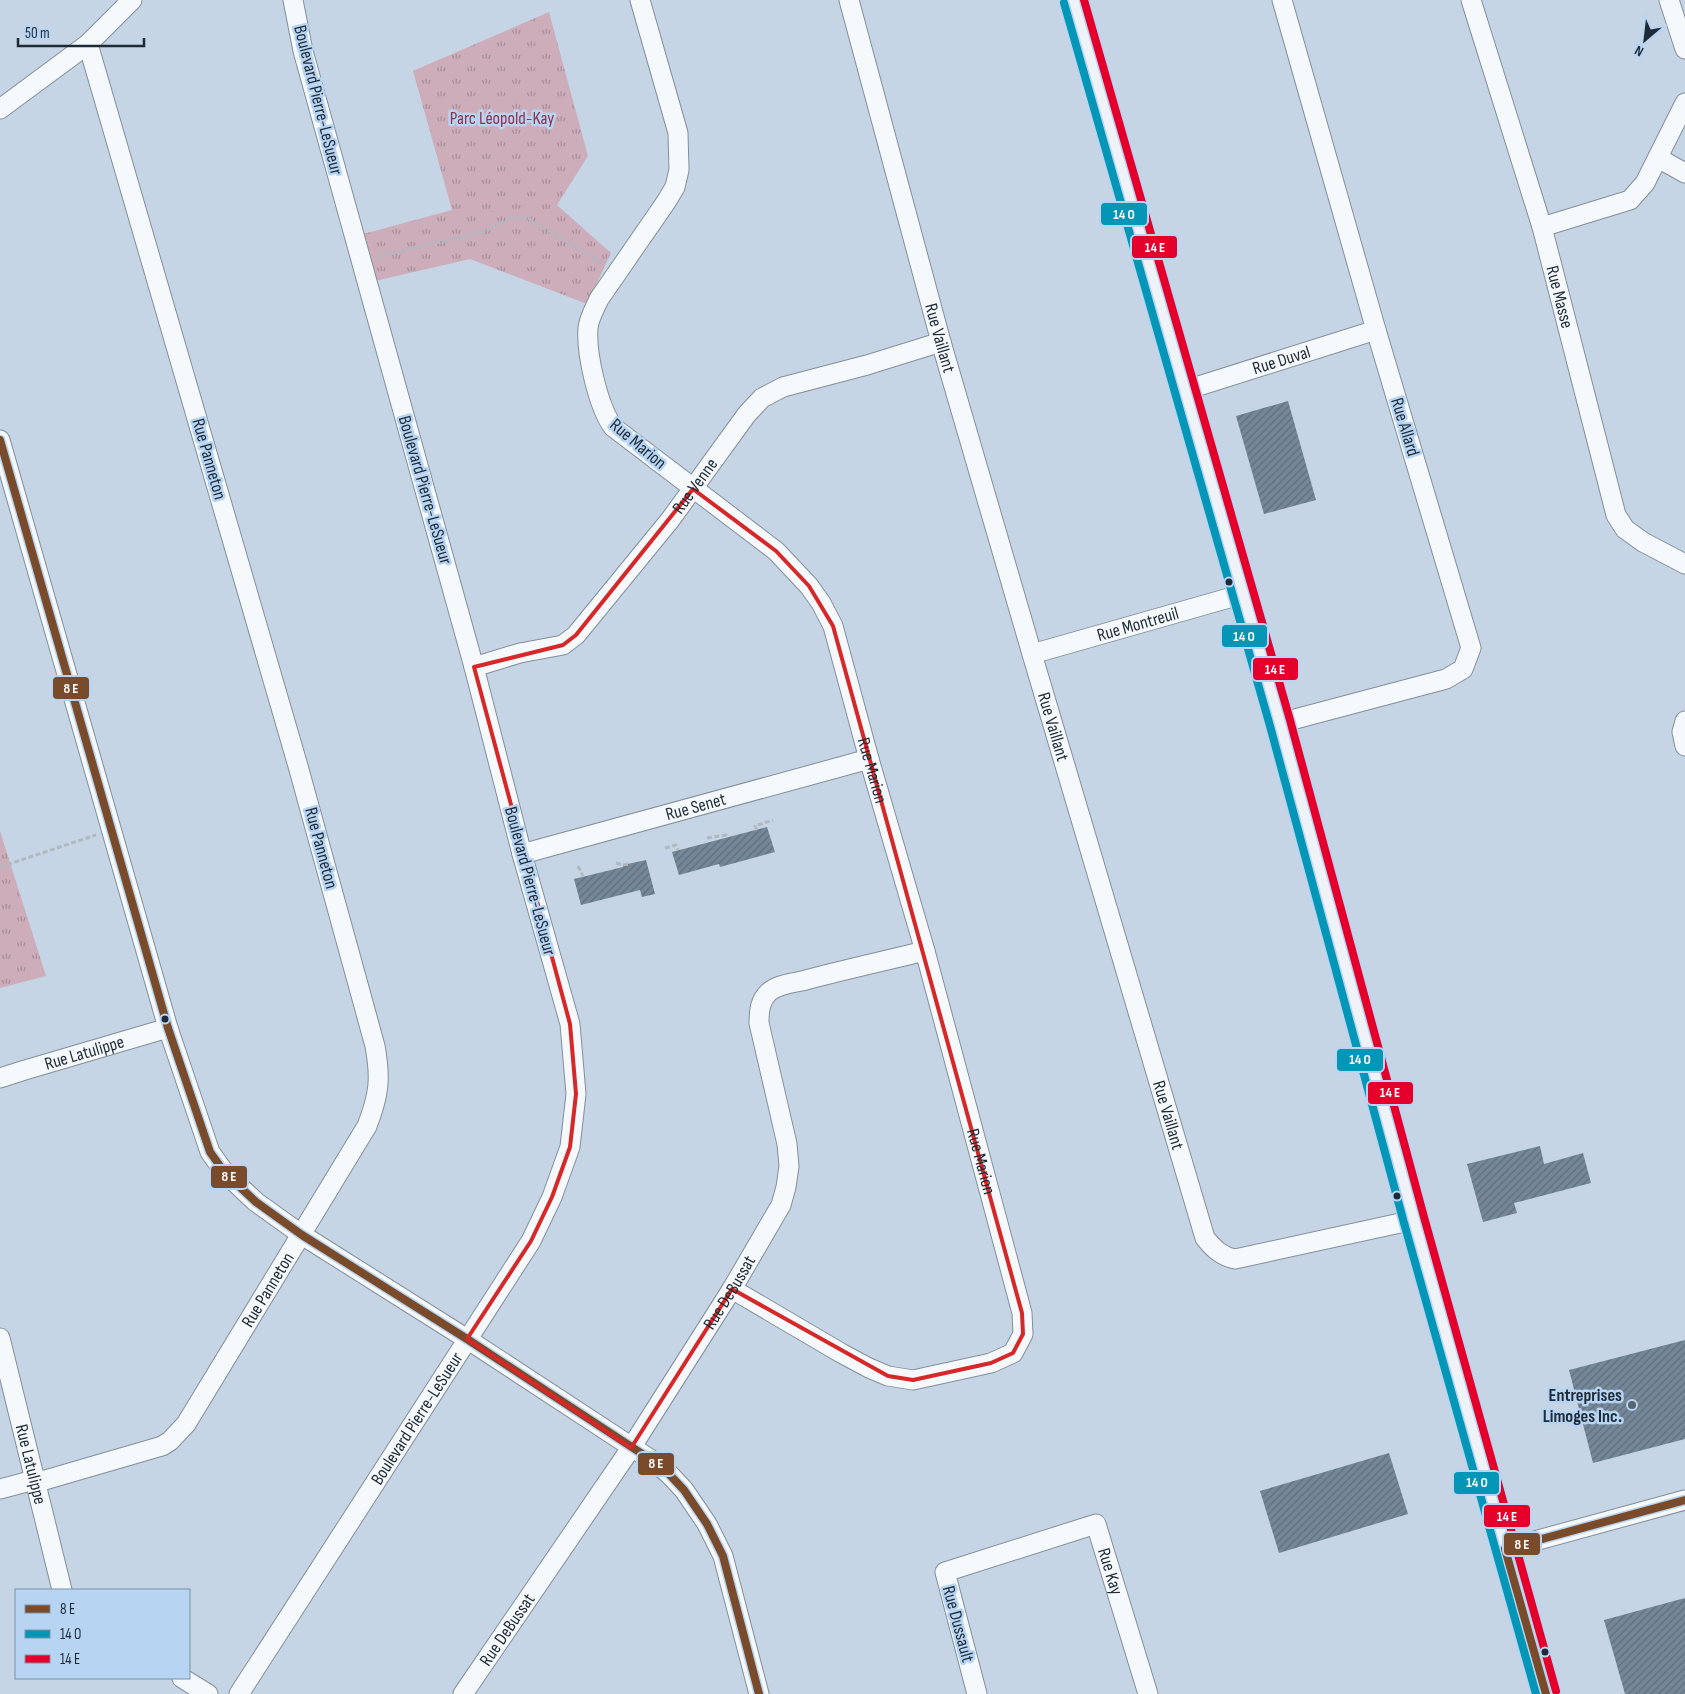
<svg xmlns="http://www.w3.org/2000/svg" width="1685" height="1694" viewBox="0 0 1685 1694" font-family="'Sofia Sans Condensed',sans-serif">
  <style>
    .park { fill: url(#park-tufts) }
    .building { fill: url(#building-hatch) }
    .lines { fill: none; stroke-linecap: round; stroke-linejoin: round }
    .street-casing { stroke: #838f9b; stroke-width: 21 }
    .secondary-casing { stroke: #838f9b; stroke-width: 29 }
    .path { stroke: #b3b8be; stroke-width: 3; stroke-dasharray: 5 2.5; stroke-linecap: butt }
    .street { stroke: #f6f9fb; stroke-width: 19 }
    .secondary { stroke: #eff3f7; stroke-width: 26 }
    .bus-1-casing { stroke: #b7d5f3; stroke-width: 11 }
    .bus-2-casing { stroke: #b7d5f3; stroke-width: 11 }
    .bus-3-casing { stroke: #b7d5f3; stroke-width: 11 }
    .bus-1 { stroke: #7a4b2a; stroke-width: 8 }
    .bus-2 { stroke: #0496b7; stroke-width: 8 }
    .bus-3 { stroke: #e4002b; stroke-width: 8 }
    .marked { fill: none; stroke: #d62828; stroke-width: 4; stroke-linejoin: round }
    .bus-dot { fill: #1e2a35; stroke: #b7d5f3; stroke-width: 2 }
    .poi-dot { fill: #586673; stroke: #b7d5f3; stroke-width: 2 }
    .labels { text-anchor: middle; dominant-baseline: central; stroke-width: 5; stroke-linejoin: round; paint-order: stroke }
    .street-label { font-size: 18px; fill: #1e2a35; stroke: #b7d5f3 }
    .park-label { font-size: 18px; fill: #903148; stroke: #b7d5f3 }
    .poi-label { font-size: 18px; font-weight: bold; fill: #1e2a35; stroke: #b7d5f3; text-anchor: end }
    .line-badge { stroke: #b7d5f3; stroke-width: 2 }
    .badge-label { font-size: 14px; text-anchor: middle; font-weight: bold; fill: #fff }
  </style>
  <defs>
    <pattern id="park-tufts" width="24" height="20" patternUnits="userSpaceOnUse" patternTransform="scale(1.25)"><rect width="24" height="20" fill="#ceadbb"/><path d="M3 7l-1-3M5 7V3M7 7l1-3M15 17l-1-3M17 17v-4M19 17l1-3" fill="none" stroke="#a78d99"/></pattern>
    <pattern id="building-hatch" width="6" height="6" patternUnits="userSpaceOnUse" patternTransform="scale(1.25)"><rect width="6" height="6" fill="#758798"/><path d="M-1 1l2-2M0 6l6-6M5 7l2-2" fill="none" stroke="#5f6f7d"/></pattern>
  </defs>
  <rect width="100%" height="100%" fill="#c5d5e5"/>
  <g class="park">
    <path d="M 549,12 L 588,156 L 557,205 L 611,253 L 587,304 L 470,259 L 375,281 L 363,234 L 452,210 L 413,71 Z"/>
    <path d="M 0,831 L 46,976 L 0,988 Z"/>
  </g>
  <g class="building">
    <path d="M 1288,401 L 1316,500 L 1264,514 L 1236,416 Z"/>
    <path d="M 767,827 L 775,852 L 720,867 L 719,864 L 679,875 L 672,852 Z"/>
    <path d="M 646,860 L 655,894 L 642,897 L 640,890 L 581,905 L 574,879 L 623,867 L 623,865 Z"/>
    <path d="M 1540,1146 L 1544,1164 L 1583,1153 L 1591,1183 L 1514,1203 L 1517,1213 L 1483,1222 L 1467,1164 Z"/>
    <path d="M 1685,1340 L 1685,1439 L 1593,1463 L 1569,1370 Z"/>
    <path d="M 1389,1453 L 1408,1514 L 1279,1553 L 1260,1491 Z"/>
    <path d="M 1685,1598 L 1685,1694 L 1625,1694 L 1604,1620 Z"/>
  </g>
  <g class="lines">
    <g class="street-casing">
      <g id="street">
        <path id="s1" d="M 640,0 L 678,133 L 679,170 L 675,187 L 666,202 L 599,299 C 595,308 589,318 588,328 C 586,354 598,406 613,427 L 776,551 L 809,586 L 821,603 L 833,626 L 869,759 L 925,951 L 1022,1313 L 1023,1334 L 1013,1353 L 991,1363 L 913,1380 L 888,1376 L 869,1368 L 841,1353 L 732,1289"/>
        <path id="s2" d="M 849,0 L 941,342 L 1032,654 L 1205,1238 C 1214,1249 1221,1256 1235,1259 L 1414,1220"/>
        <path id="s3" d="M 1471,0 L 1542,227 L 1616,515 L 1625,529 L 1643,542 L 1685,564"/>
        <path d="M 1669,0 L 1685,49"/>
        <path d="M 0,109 L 88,44 L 132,0"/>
        <path d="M 1658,158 L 1685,173"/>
        <path d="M 1542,227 L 1630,200 L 1645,183 L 1685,103"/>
        <path id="s4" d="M 1186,390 L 1376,330"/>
        <path d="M 0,440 L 168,1028 L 210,1152 L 225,1173 L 256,1202 L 302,1235 L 467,1339 L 653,1461 L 669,1474 L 684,1490 L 707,1524 L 723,1556 L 759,1694"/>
        <path id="s5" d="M 1032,654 L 1243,594"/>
        <path id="s6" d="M 474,667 L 520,653 L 563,645 L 576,635 L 670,520 L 747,414 L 762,398 L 783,387 L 867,365 L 941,342"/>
        <path d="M 1685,721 L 1682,732 L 1685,746"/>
        <path d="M 1280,723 L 1446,679 L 1463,669 L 1471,648 L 1376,330 L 1282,0"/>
        <path id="s7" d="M 522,854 L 869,759"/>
        <path id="s8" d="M 0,1078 L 25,1070 L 168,1028"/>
        <path id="s9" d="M 0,1338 L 62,1590"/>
        <path id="s10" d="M 0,1489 L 34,1480 L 45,1480 L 162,1446 L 170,1441 L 186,1424 L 367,1126 C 379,1095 381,1079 375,1046 L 298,766 L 88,44"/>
        <path d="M 1505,1549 L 1685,1500"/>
        <path d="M 182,1678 L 208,1694"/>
        <path id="s11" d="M 239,1694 L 531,1241 L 552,1197 L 570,1147 L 576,1094 L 570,1024 L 522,854 L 474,667 L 303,51 L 293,0"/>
        <path id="s12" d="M 463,1694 L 631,1448 L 732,1289 L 781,1205 L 786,1187 L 789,1166 L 787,1144 L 759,1023 C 759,1011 760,1000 769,992 C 777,985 792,983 802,981 C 843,970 884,961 925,951"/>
        <path id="s13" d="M 977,1694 L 945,1572 L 1096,1524 L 1148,1694"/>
      </g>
    </g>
    <g class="secondary-casing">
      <path id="secondary" d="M 1074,0 L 1280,723 L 1414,1220 L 1546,1694"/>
    </g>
    <g class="path">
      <path d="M 377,257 L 486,231 L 510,218 L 528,218 L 603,264"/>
      <path d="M 757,830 L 755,826 L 773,820"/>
      <path d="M 707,838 L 726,835 L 726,838"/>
      <path d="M 665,848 L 676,845 L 678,850"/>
      <path d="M 616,863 L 623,865 L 628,864"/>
      <path d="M 578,866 L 583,876"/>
      <path d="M 0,867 L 96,835"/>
    </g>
    <use href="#street" class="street"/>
    <use href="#secondary" class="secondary"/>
    <g class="bus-1-casing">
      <g id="bus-1">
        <path d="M 0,440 L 168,1028 L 210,1152 L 225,1173 L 256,1202 L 302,1235 L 467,1339 L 653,1461 L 669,1474 L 684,1490 L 707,1524 L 723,1556 L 759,1694"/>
        <path d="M 1546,1694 L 1505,1549 L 1685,1500"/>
      </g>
    </g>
    <g class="bus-2-casing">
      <path id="bus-2" d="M 1064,3 L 1270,726 L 1404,1223 L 1536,1694"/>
    </g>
    <g class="bus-3-casing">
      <path id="bus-3" d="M 1084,0 L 1290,720 L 1424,1217 L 1556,1691"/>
    </g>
    <use href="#bus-1" class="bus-1"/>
    <use href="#bus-2" class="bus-2"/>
    <use href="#bus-3" class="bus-3"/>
  </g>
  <path class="marked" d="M 693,489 L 776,551 L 809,586 L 833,626 L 1022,1313 L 1023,1334 L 1013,1353 L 991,1363 L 913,1380 L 888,1376 L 732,1289 L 631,1448 L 467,1339 L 531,1241 L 552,1197 L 570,1147 L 576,1094 L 570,1024 L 474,667 L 563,645 L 576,635 Z"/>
  <g class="bus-dot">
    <circle cx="1229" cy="582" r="4.5"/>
    <circle cx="165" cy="1019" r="4.5"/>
    <circle cx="1397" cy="1196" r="4.5"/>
    <circle cx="1545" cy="1652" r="4.5"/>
  </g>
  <circle class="poi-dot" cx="1632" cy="1405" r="5"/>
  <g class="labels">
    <g class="street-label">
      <text transform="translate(318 100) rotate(76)">Boulevard Pierre-LeSueur</text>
      <text stroke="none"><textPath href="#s3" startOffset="310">Rue Masse</textPath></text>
      <text stroke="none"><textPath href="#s2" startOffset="350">Rue Vaillant</textPath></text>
      <text stroke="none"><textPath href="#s4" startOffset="100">Rue Duval</textPath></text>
      <text transform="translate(1405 427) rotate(73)">Rue Allard</text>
      <text transform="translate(638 444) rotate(40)">Rue Marion</text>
      <text transform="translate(209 459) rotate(74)">Rue Panneton</text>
      <text stroke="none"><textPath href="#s6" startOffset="299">Rue Venne</textPath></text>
      <text transform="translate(425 490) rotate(74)">Boulevard Pierre-LeSueur</text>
      <text stroke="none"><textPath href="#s5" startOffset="110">Rue Montreuil</textPath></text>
      <text stroke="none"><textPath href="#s2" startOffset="755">Rue Vaillant</textPath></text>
      <text stroke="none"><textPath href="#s1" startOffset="912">Rue Marion</textPath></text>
      <text stroke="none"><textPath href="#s7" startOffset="180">Rue Senet</textPath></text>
      <text transform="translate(321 848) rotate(75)">Rue Panneton</text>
      <text transform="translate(530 881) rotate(75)">Boulevard Pierre-LeSueur</text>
      <text stroke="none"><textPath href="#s8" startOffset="88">Rue Latulippe</textPath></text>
      <text stroke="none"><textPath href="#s2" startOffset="1160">Rue Vaillant</textPath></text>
      <text stroke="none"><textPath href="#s1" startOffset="1318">Rue Marion</textPath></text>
      <text stroke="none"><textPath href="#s10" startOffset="358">Rue Panneton</textPath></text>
      <text stroke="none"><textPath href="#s12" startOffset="482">Rue DeBussat</textPath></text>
      <text stroke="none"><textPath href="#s11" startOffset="328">Boulevard Pierre-LeSueur</textPath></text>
      <text stroke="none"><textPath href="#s9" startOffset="130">Rue Latulippe</textPath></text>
      <text stroke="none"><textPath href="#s13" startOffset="334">Rue Kay</textPath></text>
      <text transform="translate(958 1624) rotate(75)">Rue Dussault</text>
      <text stroke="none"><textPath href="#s12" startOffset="78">Rue DeBussat</textPath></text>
    </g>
    <g class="park-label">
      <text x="502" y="118">Parc Léopold-Kay</text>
    </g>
    <g class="poi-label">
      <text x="1622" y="1395">Entreprises<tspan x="1622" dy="21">Limoges Inc.</tspan></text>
    </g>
  </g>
  <g class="line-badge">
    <rect x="1100" y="202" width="48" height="24" rx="5" fill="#0496b7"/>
    <rect x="1131" y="235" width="47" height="24" rx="5" fill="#e4002b"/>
    <rect x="1221" y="624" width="47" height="24" rx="5" fill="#0496b7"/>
    <rect x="1252" y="657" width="47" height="24" rx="5" fill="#e4002b"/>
    <rect x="52" y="676" width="38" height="24" rx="5" fill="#7a4b2a"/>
    <rect x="1336" y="1048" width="48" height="24" rx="5" fill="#0496b7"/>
    <rect x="1367" y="1081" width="47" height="24" rx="5" fill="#e4002b"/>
    <rect x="210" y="1165" width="38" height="24" rx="5" fill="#7a4b2a"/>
    <rect x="637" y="1452" width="38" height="24" rx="5" fill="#7a4b2a"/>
    <rect x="1453" y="1471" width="47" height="24" rx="5" fill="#0496b7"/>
    <rect x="1483" y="1504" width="48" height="24" rx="5" fill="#e4002b"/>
    <rect x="1503" y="1532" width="38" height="24" rx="5" fill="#7a4b2a"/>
  </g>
  <g class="badge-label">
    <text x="1124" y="219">14 O</text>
    <text x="1155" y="252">14 E</text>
    <text x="1244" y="641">14 O</text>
    <text x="1275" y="674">14 E</text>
    <text x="71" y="693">8 E</text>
    <text x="1360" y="1064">14 O</text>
    <text x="1390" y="1097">14 E</text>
    <text x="229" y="1181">8 E</text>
    <text x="656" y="1468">8 E</text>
    <text x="1477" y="1487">14 O</text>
    <text x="1507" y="1521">14 E</text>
    <text x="1522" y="1549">8 E</text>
  </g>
  <rect x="15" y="1589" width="175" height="90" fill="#b7d5f3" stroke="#7a91a7"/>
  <rect x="25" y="1605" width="25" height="8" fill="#7a4b2a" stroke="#7a91a7"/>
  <text x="60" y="1614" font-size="15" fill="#1e2a35">8 E</text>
  <rect x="25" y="1630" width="25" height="8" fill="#0496b7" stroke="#7a91a7"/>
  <text x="60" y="1639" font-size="15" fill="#1e2a35">14 O</text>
  <rect x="25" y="1655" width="25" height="8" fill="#e4002b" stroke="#7a91a7"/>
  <text x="60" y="1664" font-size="15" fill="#1e2a35">14 E</text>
  <g transform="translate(1645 40) rotate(208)" stroke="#b7d5f3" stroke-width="4" paint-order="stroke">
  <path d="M0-4L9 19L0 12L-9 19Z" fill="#1e2a35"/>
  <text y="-8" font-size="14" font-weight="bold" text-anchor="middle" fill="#1e2a35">N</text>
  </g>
  <path d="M18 38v8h126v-8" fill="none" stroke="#1e2a35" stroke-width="2.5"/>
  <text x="25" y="38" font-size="15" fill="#1e2a35" stroke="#b7d5f3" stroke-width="4" paint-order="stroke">50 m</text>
</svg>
